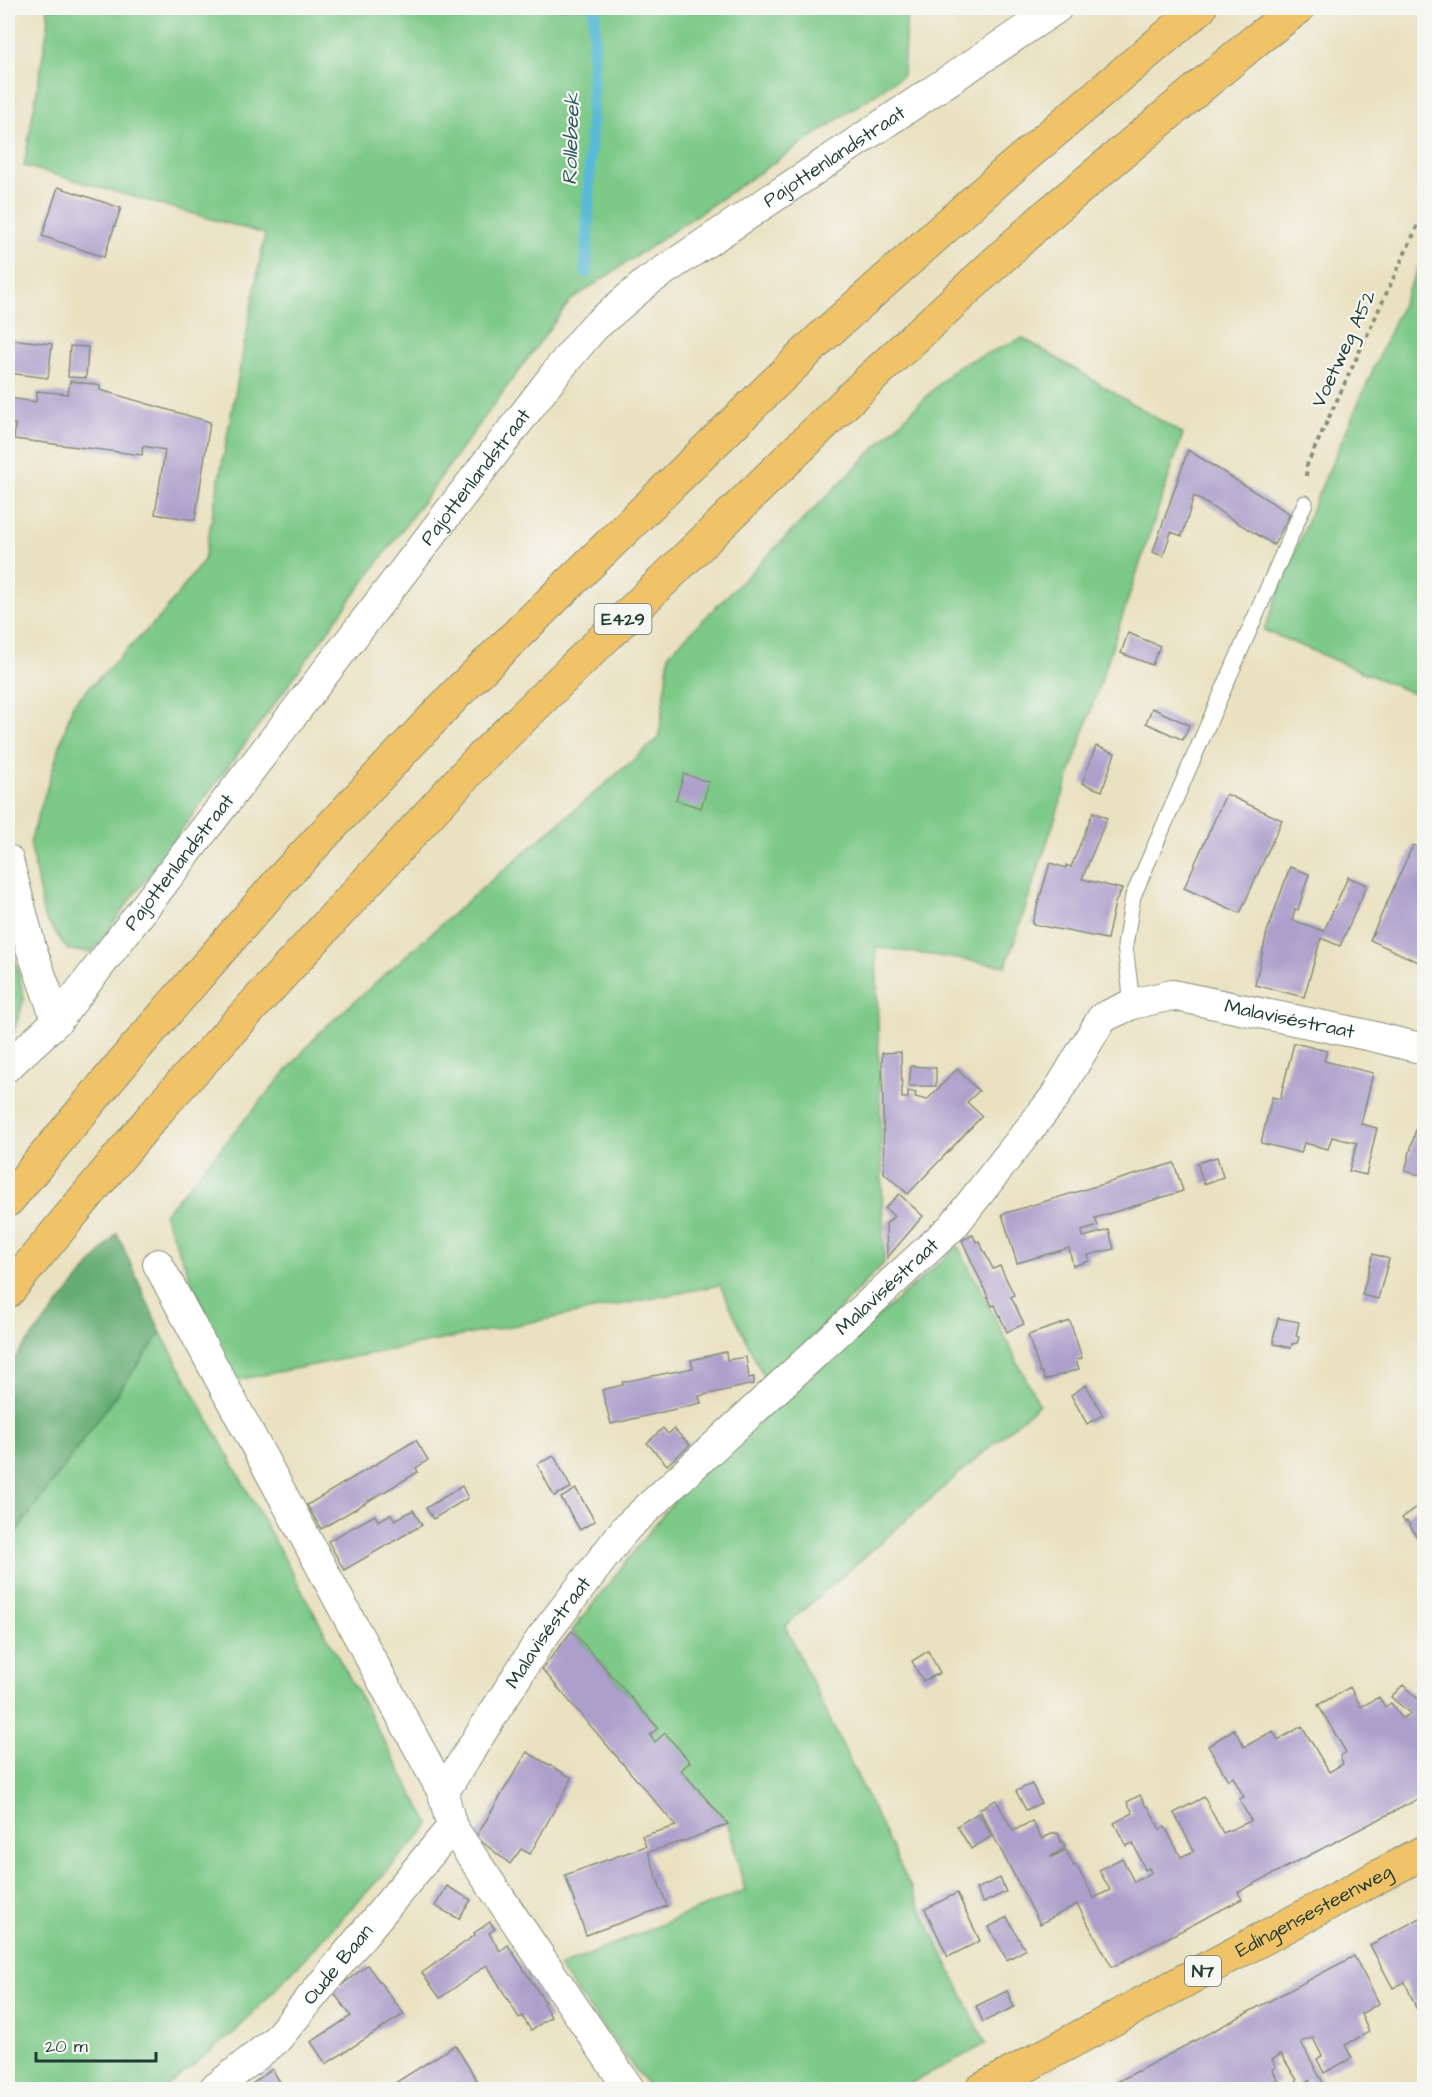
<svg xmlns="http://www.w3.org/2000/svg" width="1432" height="2097" viewBox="0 0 1432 2097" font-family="'Architects Daughter',sans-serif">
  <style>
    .green { fill: #7dc988; stroke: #4e835e; stroke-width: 1.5 }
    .forest { fill: #66ad74; stroke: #427554; stroke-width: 1.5 }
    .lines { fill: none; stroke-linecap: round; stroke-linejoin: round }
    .stream { stroke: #58bad7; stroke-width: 12 }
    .building { fill: #ac9fcb }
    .service-casing { stroke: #848f7a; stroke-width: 17 }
    .minor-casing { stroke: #848f7a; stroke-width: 32 }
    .primary-casing { stroke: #848f7a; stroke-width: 35 }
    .motorway-casing { stroke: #848f7a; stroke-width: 35 }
    .path { stroke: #848f7a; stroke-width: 4; stroke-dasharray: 4.5 4.5; stroke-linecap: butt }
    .service { stroke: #fff; stroke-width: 15 }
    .minor { stroke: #fff; stroke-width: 30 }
    .primary { stroke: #f1c369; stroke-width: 33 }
    .motorway { stroke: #f1c369; stroke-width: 33 }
    .labels { text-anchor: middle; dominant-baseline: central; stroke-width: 4.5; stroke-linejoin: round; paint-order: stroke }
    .shield { fill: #f6f6f2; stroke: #60746d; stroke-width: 1.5 }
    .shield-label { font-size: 18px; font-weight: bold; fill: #1f3d34 }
    .street-label { font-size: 20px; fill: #1f3d34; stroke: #f6f6f2 }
    .water-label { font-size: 21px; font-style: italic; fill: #2d5c5d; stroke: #f6f6f2 }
  </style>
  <rect width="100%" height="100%" fill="#f6f6f2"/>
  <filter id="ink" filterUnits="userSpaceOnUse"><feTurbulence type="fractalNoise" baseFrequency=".0167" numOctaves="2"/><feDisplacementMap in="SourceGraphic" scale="12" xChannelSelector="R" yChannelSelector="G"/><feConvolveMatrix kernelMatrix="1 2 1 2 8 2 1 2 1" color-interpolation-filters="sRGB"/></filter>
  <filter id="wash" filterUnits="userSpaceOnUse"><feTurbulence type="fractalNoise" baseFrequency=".008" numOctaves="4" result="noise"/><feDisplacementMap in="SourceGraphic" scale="24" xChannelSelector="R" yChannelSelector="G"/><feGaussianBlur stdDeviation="1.35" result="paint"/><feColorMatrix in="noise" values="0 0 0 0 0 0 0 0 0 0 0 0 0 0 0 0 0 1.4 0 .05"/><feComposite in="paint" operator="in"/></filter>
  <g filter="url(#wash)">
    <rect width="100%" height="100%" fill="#eae1c0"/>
    <g class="green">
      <path d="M 47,8 L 907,8 L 903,75 L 570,301 L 92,952 L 68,950 L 44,917 L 30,842 L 73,704 L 162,615 L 204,560 L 265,234 L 24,166 L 49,20 Z"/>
      <path d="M 1424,254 L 1424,698 L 1264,630 L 1317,497 Z"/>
      <path d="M 1023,338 L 1183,434 L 1006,966 L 876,947 L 884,1263 L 767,1384 L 720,1285 L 232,1381 L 164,1214 L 320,1032 L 472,897 L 659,738 L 669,654 L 956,367 Z"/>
      <path d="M 8,923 L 24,999 L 12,1037 L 8,1042 Z"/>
      <path d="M 958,1246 L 1039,1404 L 785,1626 L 986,2044 L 900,2089 L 650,2089 L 558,1967 L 745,1890 L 728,1824 L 650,1735 L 658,1728 L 572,1631 L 682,1490 Z"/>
      <path d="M 161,1333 L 430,1825 L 237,2030 L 164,2089 L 8,2090 L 8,1543 Z"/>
    </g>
    <path class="forest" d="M 117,1233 L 161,1333 L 8,1543 L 8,1366 Z"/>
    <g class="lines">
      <path class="stream" d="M 586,272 L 595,8"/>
    </g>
    <g id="blocks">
      <g class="building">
        <path d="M 58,187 L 121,208 L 104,257 L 42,236 Z"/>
        <path d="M 10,339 L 52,344 L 48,378 L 8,373 Z"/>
        <path d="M 70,346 L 88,347 L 86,378 L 68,377 Z"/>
        <path d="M 70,381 L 100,385 L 100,390 L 210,422 L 195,520 L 155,514 L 165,450 L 143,446 L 142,455 L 14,439 L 15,424 L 8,424 L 8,398 L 36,402 L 37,391 L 68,394 Z"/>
        <path d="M 1188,450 L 1290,514 L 1274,545 L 1194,496 L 1182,536 L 1171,532 L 1163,556 L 1153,552 Z"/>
        <path d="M 1128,633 L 1160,646 L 1152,665 L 1121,653 Z"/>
        <path d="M 1152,708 L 1189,725 L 1183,740 L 1146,723 Z"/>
        <path d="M 1096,746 L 1115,753 L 1102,791 L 1082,783 Z"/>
        <path d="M 684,774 L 709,782 L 701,808 L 676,800 Z"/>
        <path d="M 1226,794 L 1282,820 L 1240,913 L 1184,888 Z"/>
        <path d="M 1093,812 L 1107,818 L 1082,879 L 1122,889 L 1115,903 L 1107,939 L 1032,924 L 1050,863 L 1066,868 L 1066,865 L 1071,867 Z"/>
        <path d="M 1413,845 L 1424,850 L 1424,947 L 1418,962 L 1370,940 Z"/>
        <path d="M 1290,867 L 1309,874 L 1298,910 L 1295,909 L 1292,920 L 1324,931 L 1348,877 L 1367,885 L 1340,946 L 1321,938 L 1304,997 L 1255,985 L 1267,932 Z"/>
        <path d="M 1294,1043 L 1327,1051 L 1324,1061 L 1373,1073 L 1361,1124 L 1377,1128 L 1366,1175 L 1349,1171 L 1357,1143 L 1332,1137 L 1328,1149 L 1304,1143 L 1301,1153 L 1261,1143 L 1272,1097 L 1280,1099 Z"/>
        <path d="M 901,1052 L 902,1098 L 908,1098 L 908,1091 L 916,1093 L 915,1097 L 927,1100 L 957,1069 L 979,1091 L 967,1102 L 982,1116 L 908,1194 L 884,1173 L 882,1053 Z"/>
        <path d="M 911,1066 L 936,1068 L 936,1086 L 909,1086 Z"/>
        <path d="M 1424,1098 L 1424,1176 L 1405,1171 Z"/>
        <path d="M 1217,1157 L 1223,1177 L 1204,1184 L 1197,1163 Z"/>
        <path d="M 1174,1163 L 1183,1191 L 1095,1218 L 1098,1226 L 1082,1231 L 1083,1237 L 1109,1230 L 1114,1249 L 1088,1255 L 1089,1261 L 1073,1266 L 1069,1248 L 1017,1263 L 1002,1214 Z"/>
        <path d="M 899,1194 L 923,1216 L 887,1258 L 886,1224 L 894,1216 L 885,1208 Z"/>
        <path d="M 973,1235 L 976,1242 L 979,1241 L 993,1269 L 1000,1266 L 1014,1295 L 1011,1297 L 1024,1324 L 1007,1332 L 995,1305 L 992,1306 L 962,1240 Z"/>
        <path d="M 1373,1254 L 1389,1259 L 1378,1299 L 1362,1295 Z"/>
        <path d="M 1278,1318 L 1299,1322 L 1296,1336 L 1299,1337 L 1297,1343 L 1292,1344 L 1291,1348 L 1274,1344 L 1274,1340 L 1273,1339 Z"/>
        <path d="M 1070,1321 L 1082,1358 L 1076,1360 L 1079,1369 L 1045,1380 L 1042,1372 L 1040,1372 L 1028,1335 Z"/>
        <path d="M 726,1352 L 727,1360 L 746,1357 L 749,1378 L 754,1377 L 754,1384 L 699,1396 L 701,1403 L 611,1424 L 602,1390 L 623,1385 L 622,1382 L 693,1368 L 691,1360 Z"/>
        <path d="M 1086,1385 L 1103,1415 L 1087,1424 L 1071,1395 Z"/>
        <path d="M 663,1428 L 668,1434 L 674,1429 L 690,1445 L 667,1465 L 647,1443 Z"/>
        <path d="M 416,1440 L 428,1460 L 416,1468 L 418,1472 L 321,1529 L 307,1505 Z"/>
        <path d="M 554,1456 L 571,1488 L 554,1496 L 537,1464 Z"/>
        <path d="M 462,1486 L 468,1498 L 433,1519 L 426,1508 Z"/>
        <path d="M 576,1489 L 595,1521 L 580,1530 L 561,1498 Z"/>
        <path d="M 1424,1502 L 1424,1548 L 1407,1521 L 1405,1522 L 1402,1518 Z"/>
        <path d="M 413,1510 L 422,1525 L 344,1570 L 328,1541 L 375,1515 L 378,1521 L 391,1514 L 395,1520 Z"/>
        <path d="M 572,1631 L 658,1728 L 650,1735 L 655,1742 L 665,1733 L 690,1762 L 681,1770 L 728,1824 L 687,1840 L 648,1852 L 667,1906 L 586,1935 L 565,1875 L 646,1846 L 642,1836 L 676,1826 L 542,1669 Z"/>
        <path d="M 928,1651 L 940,1673 L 923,1681 L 912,1661 Z"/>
        <path d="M 1403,1685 L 1424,1705 L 1424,1796 L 1238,1892 L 1242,1899 L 1112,1967 L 1077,1904 L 1040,1924 L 979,1809 L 996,1800 L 1013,1831 L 1032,1821 L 1042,1839 L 1055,1832 L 1056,1834 L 1058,1833 L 1061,1842 L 1062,1841 L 1065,1846 L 1063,1847 L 1064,1849 L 1051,1856 L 1052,1857 L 1066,1850 L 1074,1866 L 1076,1865 L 1094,1898 L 1110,1890 L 1099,1870 L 1122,1858 L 1134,1882 L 1151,1873 L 1149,1868 L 1145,1870 L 1133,1843 L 1126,1846 L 1114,1823 L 1133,1813 L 1127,1802 L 1140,1795 L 1146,1807 L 1148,1806 L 1160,1830 L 1165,1827 L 1181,1857 L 1194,1851 L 1174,1813 L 1204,1797 L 1223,1833 L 1251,1821 L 1239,1799 L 1244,1797 L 1233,1777 L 1228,1780 L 1208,1746 L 1234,1729 L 1244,1747 L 1273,1731 L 1278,1740 L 1302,1726 L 1329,1772 L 1343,1764 L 1340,1756 L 1346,1752 L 1318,1705 L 1350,1687 L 1361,1707 L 1379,1697 L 1385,1707 L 1391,1703 L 1402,1718 L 1411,1714 L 1391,1697 Z"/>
        <path d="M 527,1752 L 572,1778 L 530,1854 L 521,1849 L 510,1864 L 476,1837 Z"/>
        <path d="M 1032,1784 L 1041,1803 L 1026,1810 L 1016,1791 Z"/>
        <path d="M 978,1813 L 992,1836 L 971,1849 L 957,1826 Z"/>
        <path d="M 1000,1878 L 1006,1892 L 983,1903 L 976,1889 Z"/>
        <path d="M 447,1886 L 471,1900 L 459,1919 L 435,1906 Z"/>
        <path d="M 957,1893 L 980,1941 L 948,1957 L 925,1909 Z"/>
        <path d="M 1424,1916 L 1424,2006 L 1417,2010 L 1405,1982 L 1393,1988 L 1370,1945 Z"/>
        <path d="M 1007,1917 L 1025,1950 L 1007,1960 L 989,1927 Z"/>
        <path d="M 490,1922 L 495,1929 L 489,1933 L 500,1951 L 508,1945 L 545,2002 L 543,2003 L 551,2017 L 531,2030 L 522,2016 L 519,2018 L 487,1965 L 440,1998 L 422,1973 L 475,1935 L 474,1933 Z"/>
        <path d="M 1354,1956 L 1379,2003 L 1361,2014 L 1369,2032 L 1345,2045 L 1352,2058 L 1324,2073 L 1317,2059 L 1322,2056 L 1313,2038 L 1301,2042 L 1324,2085 L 1315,2090 L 1309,2080 L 1300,2085 L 1281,2054 L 1272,2060 L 1276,2067 L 1272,2069 L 1279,2082 L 1266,2090 L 1206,2090 L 1204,2085 L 1198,2087 L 1199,2090 L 1102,2090 Z"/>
        <path d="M 367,1965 L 404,2014 L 326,2064 L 311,2042 L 351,2016 L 333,1992 Z"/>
        <path d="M 1007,1991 L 1014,2007 L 983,2022 L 976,2006 Z"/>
        <path d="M 455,2045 L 483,2090 L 384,2090 Z"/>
        <path d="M 272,2069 L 285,2090 L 244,2090 Z"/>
      </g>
    </g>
  </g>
  <g filter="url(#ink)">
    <use href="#blocks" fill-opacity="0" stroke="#848f7a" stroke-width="1.5"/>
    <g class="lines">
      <g class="service-casing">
        <path id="service" d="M 1132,1004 L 1125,946 L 1133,896 L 1305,503"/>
      </g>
      <g class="minor-casing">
        <g id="minor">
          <path d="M 8,860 L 31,948 L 57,1021"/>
          <path id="s1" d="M 8,1066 L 57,1021 L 562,365 L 593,328 L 647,282 L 1057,8"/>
          <path d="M 158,1264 L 443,1793 L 452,1827 L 630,2090"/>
          <path id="s2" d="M 443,1793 L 540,1640 L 626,1528 L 953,1226 L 1054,1098 L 1102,1018 L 1132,1004 L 1172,995 L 1367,1035 L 1424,1049"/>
          <path id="s3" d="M 213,2090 L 276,2040 L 452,1827"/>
        </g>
      </g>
      <g class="primary-casing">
        <g id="primary">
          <path id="s4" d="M 981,2090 L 1424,1852"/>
        </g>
      </g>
      <g class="motorway-casing">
        <g id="motorway">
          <path d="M 8,1200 L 125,1060 L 280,881 L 458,692 L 822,337 L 1009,170 L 1200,8"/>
          <path d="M 8,1291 L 163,1104 L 476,763 L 870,379 L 1045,217 L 1256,40 L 1298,8"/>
        </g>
      </g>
      <path class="path" d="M 1306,476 L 1307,465 L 1424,212"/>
      <use href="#service" class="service"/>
      <use href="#minor" class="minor"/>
      <use href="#primary" class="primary"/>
      <use href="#motorway" class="motorway"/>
    </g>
  </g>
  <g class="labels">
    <g class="shield">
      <rect x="594.5" y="604" width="57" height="30" rx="4.5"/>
      <rect x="1185" y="1956" width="36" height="30" rx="4.5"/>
    </g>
    <g class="shield-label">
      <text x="623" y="619">E429</text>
      <text x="1203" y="1971">N7</text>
    </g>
    <g class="street-label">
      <text stroke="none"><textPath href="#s1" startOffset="1239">Pajottenlandstraat</textPath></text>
      <text transform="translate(1344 349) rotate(-65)">Voetweg A52</text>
      <text stroke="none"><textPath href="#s1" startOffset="753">Pajottenlandstraat</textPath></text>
      <text stroke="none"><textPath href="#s1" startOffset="267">Pajottenlandstraat</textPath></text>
      <text stroke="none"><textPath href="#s2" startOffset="1218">Malaviséstraat</textPath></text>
      <text stroke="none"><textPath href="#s2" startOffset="678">Malaviséstraat</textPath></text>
      <text stroke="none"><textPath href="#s2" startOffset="192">Malaviséstraat</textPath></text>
      <text stroke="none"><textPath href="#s4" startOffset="378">Edingensesteenweg</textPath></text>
      <text stroke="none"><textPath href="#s3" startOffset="178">Oude Baan</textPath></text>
    </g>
    <g class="water-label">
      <text transform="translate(571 139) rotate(-88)">Rollebeek</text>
    </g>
  </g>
  <rect width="1432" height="2097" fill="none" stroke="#f6f6f2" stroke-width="30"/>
  <path d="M36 2052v9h120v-9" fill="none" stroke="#1f3d34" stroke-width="3"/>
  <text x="45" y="2052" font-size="18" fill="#1f3d34" stroke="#f6f6f2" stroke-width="4.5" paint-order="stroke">20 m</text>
</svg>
